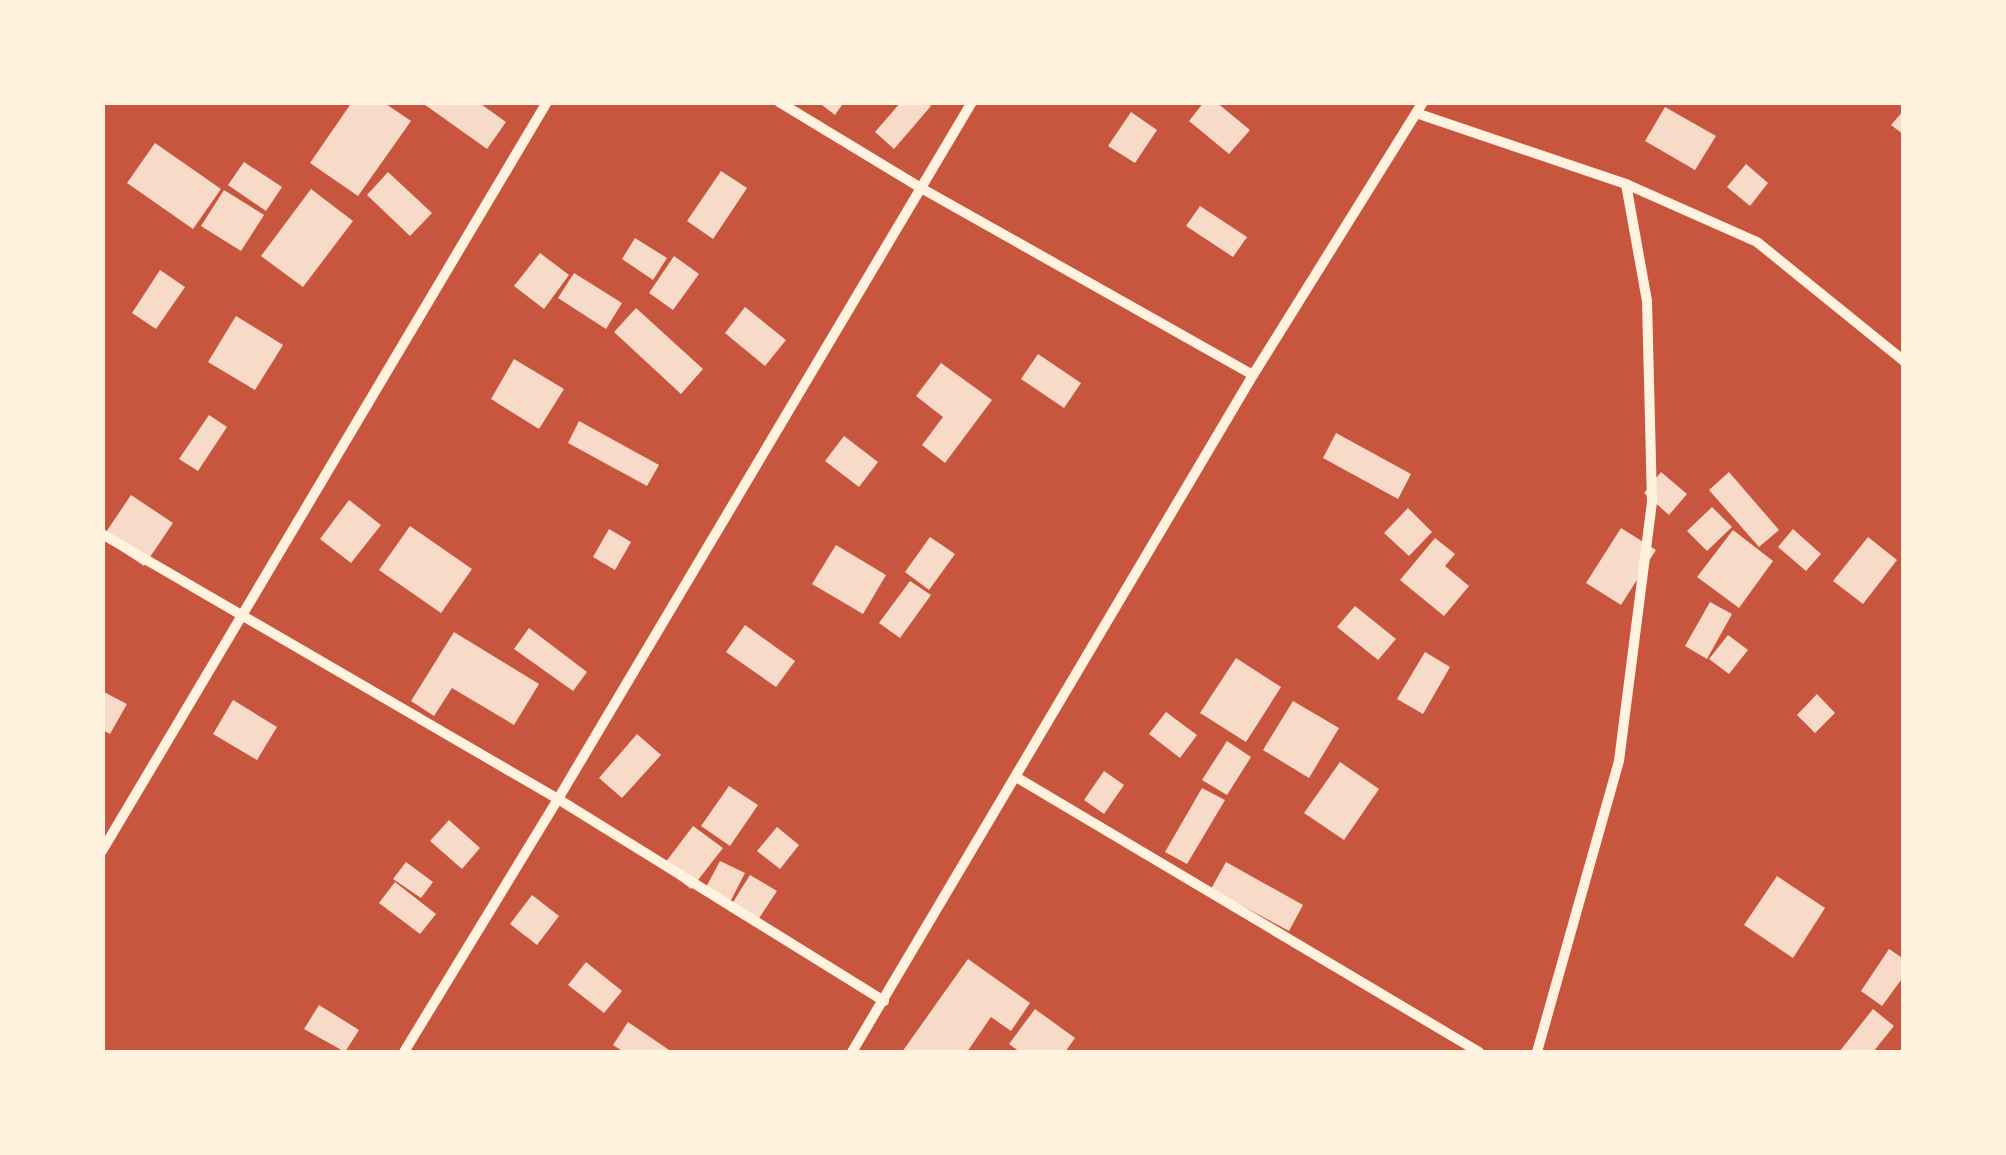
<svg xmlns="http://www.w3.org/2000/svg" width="2006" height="1155" viewBox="0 0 2006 1155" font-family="'DejaVu Sans',sans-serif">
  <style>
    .building { fill: #f7dbc8 }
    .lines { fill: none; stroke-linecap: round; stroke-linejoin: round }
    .minor { stroke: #fff3e0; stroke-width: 10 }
  </style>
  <rect width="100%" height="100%" fill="#c8553d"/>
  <g class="building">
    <path d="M 352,102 L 383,102 L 411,121 L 358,196 L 310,163 Z"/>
    <path d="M 421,102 L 478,102 L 506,122 L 487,149 Z"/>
    <path d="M 818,102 L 844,102 L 835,115 Z"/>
    <path d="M 901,102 L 926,102 L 931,106 L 894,149 L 875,132 Z"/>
    <path d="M 1204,102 L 1216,102 L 1250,130 L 1229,154 L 1189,121 Z"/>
    <path d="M 1665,107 L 1716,136 L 1695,170 L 1645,141 Z"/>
    <path d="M 1904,110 L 1904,135 L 1891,125 Z"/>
    <path d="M 1131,112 L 1157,130 L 1135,163 L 1108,146 Z"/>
    <path d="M 155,143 L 221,189 L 193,229 L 127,183 Z"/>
    <path d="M 244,162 L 282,187 L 266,211 L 228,185 Z"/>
    <path d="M 1746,164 L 1768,183 L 1750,206 L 1727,187 Z"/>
    <path d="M 721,171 L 747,188 L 713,239 L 687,221 Z"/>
    <path d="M 388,172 L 432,213 L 410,236 L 367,195 Z"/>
    <path d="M 311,189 L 353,221 L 303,287 L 261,256 Z"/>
    <path d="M 224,190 L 264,215 L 241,251 L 201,226 Z"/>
    <path d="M 1200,206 L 1247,237 L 1233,257 L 1186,226 Z"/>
    <path d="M 635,238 L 667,258 L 653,280 L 622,259 Z"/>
    <path d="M 540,253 L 569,275 L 544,309 L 514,286 Z"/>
    <path d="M 674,256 L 699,274 L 673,310 L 649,293 Z"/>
    <path d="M 160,270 L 185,287 L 156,329 L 132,313 Z"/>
    <path d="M 574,273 L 622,303 L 606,329 L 558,298 Z"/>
    <path d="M 745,307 L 786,340 L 765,366 L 725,333 Z"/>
    <path d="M 636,308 L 703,369 L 681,394 L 614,332 Z"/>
    <path d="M 236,316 L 283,345 L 255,390 L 208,362 Z"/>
    <path d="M 1038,354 L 1081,383 L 1064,408 L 1021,379 Z"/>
    <path d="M 514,359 L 564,389 L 539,429 L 491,399 Z"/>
    <path d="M 941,363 L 992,400 L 945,463 L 922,445 L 943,417 L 916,396 Z"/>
    <path d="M 209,415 L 227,427 L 198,471 L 179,459 Z"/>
    <path d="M 579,421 L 659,465 L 647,486 L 568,443 Z"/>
    <path d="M 1336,433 L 1411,474 L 1398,499 L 1323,458 Z"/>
    <path d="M 844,436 L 878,462 L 859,487 L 825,461 Z"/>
    <path d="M 1661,472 L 1687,494 L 1669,515 L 1644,493 Z"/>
    <path d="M 1729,472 L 1779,530 L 1759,547 L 1709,490 Z"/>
    <path d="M 131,495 L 173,523 L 144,566 L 102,538 Z"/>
    <path d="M 349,500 L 381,525 L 351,563 L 320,539 Z"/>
    <path d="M 1712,507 L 1732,527 L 1707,551 L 1687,531 Z"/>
    <path d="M 1408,508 L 1432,532 L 1409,556 L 1384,533 Z"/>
    <path d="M 410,526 L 472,569 L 441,613 L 379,570 Z"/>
    <path d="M 1621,528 L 1656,550 L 1621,605 L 1586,583 Z"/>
    <path d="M 609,529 L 631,542 L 615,570 L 593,557 Z"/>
    <path d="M 1793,529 L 1821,554 L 1806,571 L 1778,547 Z"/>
    <path d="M 1733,530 L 1773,561 L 1739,608 L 1697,577 Z"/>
    <path d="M 930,537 L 955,554 L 929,590 L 905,572 Z"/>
    <path d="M 1868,537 L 1897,560 L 1863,604 L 1833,581 Z"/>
    <path d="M 1435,538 L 1455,554 L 1445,566 L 1469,586 L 1444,616 L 1400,580 Z"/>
    <path d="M 836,545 L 886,575 L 863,614 L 812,584 Z"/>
    <path d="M 910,581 L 931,595 L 900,638 L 879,623 Z"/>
    <path d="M 1710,602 L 1732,614 L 1707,659 L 1685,646 Z"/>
    <path d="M 1355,606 L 1396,639 L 1378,660 L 1337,627 Z"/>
    <path d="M 745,625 L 795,661 L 776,687 L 726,652 Z"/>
    <path d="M 529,628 L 587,672 L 573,691 L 514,649 Z"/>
    <path d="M 454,632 L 539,684 L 514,725 L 452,688 L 434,716 L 411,701 Z"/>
    <path d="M 1728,635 L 1748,650 L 1729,674 L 1709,659 Z"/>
    <path d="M 1425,652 L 1450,667 L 1423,714 L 1397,699 Z"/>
    <path d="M 1236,658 L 1281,687 L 1246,742 L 1200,713 Z"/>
    <path d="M 102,691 L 127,704 L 110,734 L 102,730 Z"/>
    <path d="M 1817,694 L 1835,713 L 1815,733 L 1797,715 Z"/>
    <path d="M 233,700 L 277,727 L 257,760 L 213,734 Z"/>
    <path d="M 1293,701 L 1339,728 L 1309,778 L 1263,750 Z"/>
    <path d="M 1166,712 L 1197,735 L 1180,758 L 1149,734 Z"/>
    <path d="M 637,734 L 661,755 L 622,798 L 599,778 Z"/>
    <path d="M 1227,741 L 1251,757 L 1227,795 L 1202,780 Z"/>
    <path d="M 1340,762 L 1379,789 L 1344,840 L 1304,813 Z"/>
    <path d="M 1104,771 L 1124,785 L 1104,814 L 1084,800 Z"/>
    <path d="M 729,786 L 758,805 L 730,846 L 701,826 Z"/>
    <path d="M 1202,788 L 1225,800 L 1187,864 L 1165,852 Z"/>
    <path d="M 449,820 L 480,848 L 462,869 L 430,841 Z"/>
    <path d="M 693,826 L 723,848 L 691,889 L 662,867 Z"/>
    <path d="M 777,827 L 799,845 L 780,869 L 757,851 Z"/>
    <path d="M 720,861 L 745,873 L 729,904 L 704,891 Z"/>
    <path d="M 406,862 L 433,882 L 421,898 L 393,879 Z"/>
    <path d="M 1226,862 L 1303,905 L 1289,931 L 1211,889 Z"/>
    <path d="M 750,875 L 777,891 L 754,926 L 728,910 Z"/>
    <path d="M 1777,876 L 1825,908 L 1793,958 L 1744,925 Z"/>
    <path d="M 395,882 L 436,914 L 420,934 L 379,903 Z"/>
    <path d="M 532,895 L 559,916 L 537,945 L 510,924 Z"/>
    <path d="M 1889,949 L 1904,959 L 1904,976 L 1882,1006 L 1861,991 Z"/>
    <path d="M 968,959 L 1030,1003 L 1011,1031 L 991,1017 L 967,1052 L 902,1052 Z"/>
    <path d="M 586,962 L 622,991 L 604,1013 L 568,985 Z"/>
    <path d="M 319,1005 L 359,1030 L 345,1052 L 304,1029 Z"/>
    <path d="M 1035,1009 L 1075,1038 L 1065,1052 L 1020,1052 L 1009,1044 Z"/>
    <path d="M 1873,1009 L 1894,1026 L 1873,1052 L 1839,1052 Z"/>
    <path d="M 628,1022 L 672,1052 L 624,1052 L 613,1045 Z"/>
  </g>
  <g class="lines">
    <g class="minor">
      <path d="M 779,102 L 921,188 L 1253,375"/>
      <path d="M 1416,113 L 1626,184 L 1757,242 L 1904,361"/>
      <path d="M 102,534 L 558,799 L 884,1001"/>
      <path d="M 1016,777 L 1479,1052"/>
      <path d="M 102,851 L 547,102"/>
      <path d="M 404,1052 L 558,799 L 972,102"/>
      <path d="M 852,1052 L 1253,375 L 1423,102"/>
      <path d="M 1537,1052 L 1619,761 L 1652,502 L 1647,301 L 1626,184"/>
    </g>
  </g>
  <rect width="2006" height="1155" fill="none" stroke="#fff3e0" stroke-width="210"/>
</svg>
